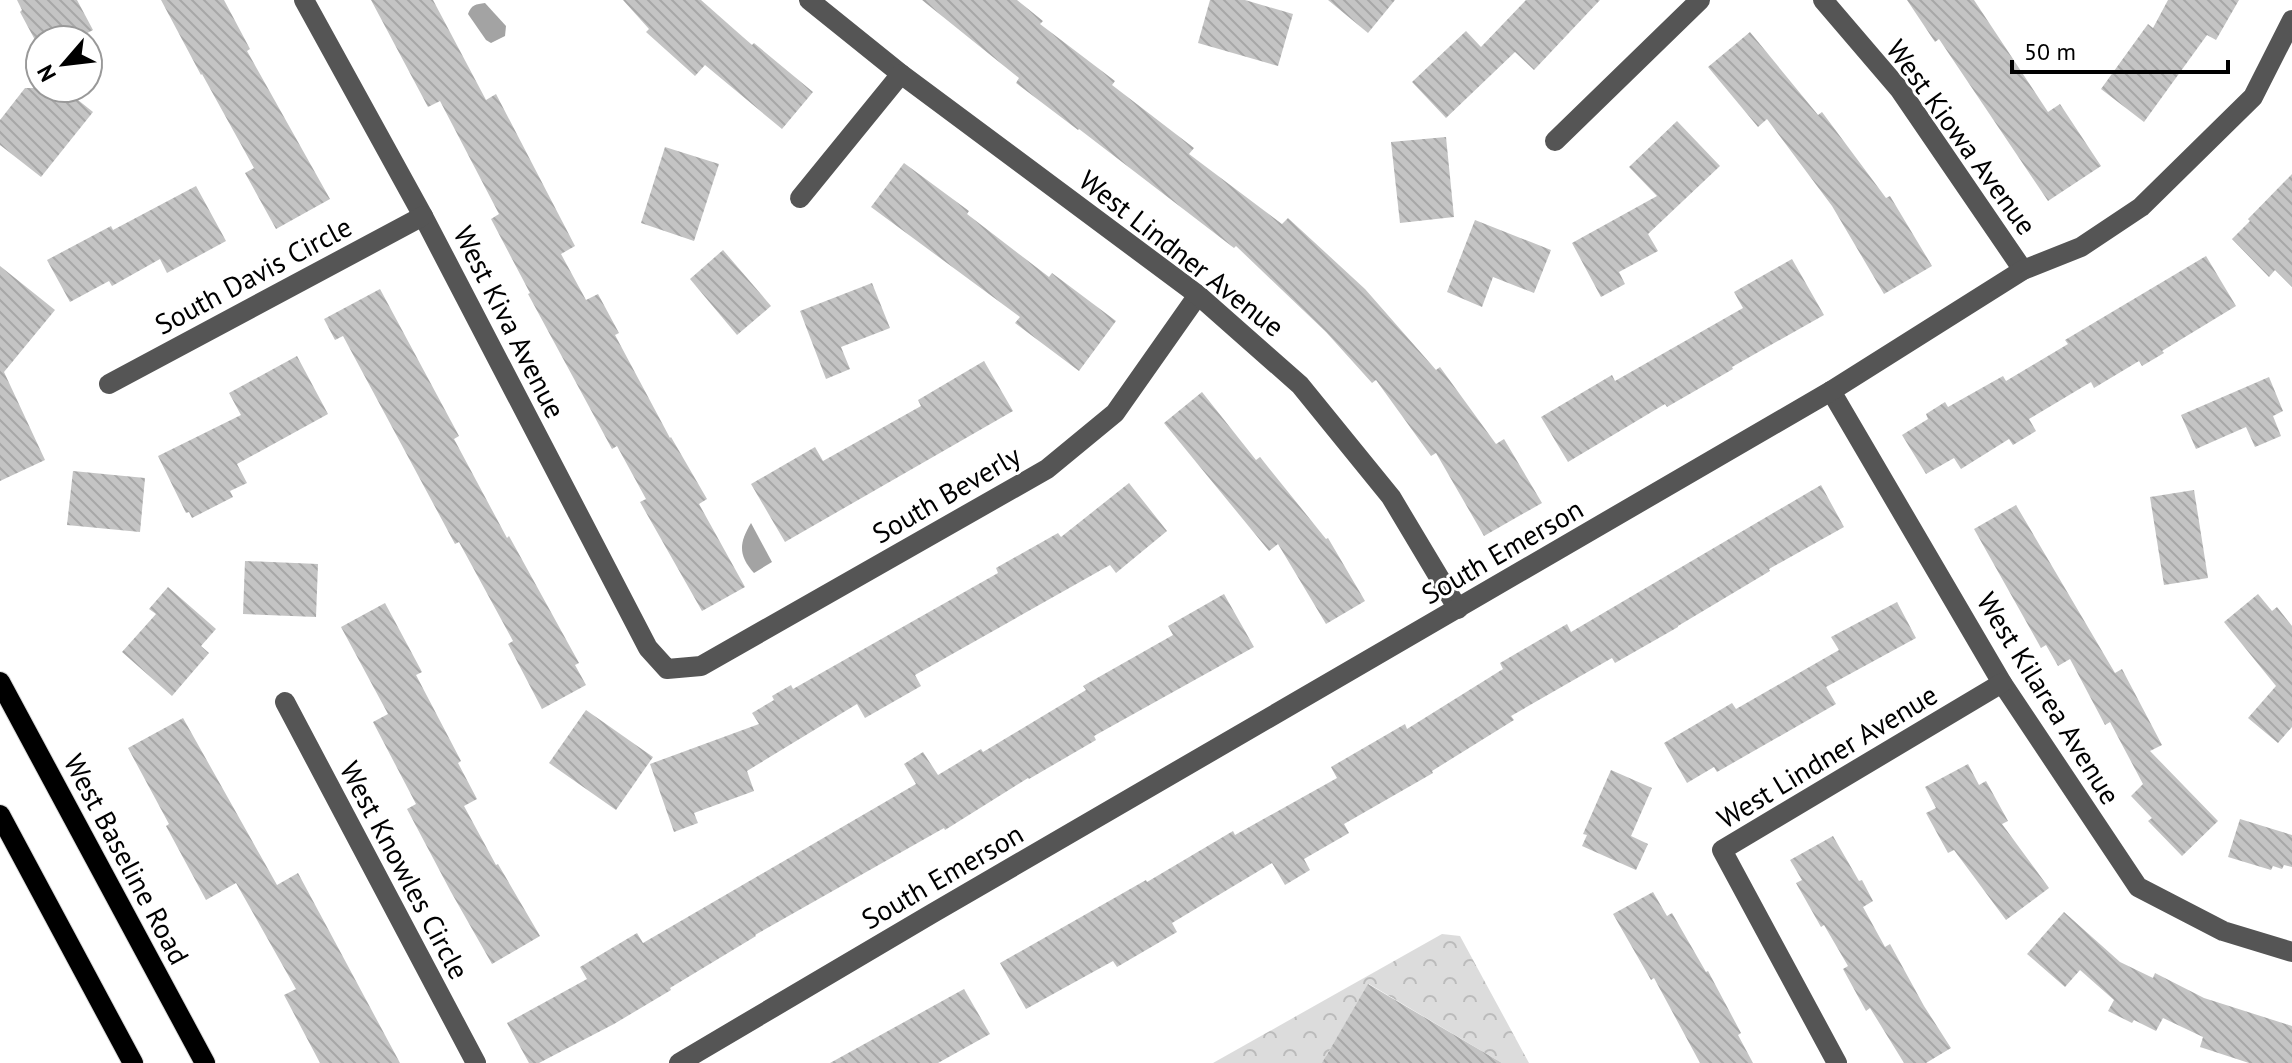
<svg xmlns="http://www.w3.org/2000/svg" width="2292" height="1063" viewBox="0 0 2292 1063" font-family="'PT Sans',sans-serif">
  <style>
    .park { fill: url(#park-crowns) }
    .water { fill: #a3a3a3 }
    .building { fill: url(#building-back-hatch) }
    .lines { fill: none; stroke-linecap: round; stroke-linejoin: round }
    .major-casing { stroke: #dbdbdb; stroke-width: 22 }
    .minor { stroke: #555; stroke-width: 20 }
    .major { stroke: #000; stroke-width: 20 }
    .labels { text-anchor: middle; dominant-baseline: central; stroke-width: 6; stroke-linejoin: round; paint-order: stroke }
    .street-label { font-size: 28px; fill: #000; stroke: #fff }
  </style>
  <defs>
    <pattern id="park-crowns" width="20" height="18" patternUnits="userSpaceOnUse" patternTransform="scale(2)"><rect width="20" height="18" fill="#dcdcdc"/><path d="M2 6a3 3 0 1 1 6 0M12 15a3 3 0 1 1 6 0" fill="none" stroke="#bbb"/></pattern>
    <pattern id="building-back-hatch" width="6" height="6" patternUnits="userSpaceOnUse" patternTransform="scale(2)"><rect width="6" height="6" fill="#c4c4c4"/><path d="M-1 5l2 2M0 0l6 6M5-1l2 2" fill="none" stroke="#a7a7a7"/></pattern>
  </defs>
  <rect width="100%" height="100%" fill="#fff"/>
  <path class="park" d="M 1442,934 L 1460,936 L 1529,1063 L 1502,1063 L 1369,984 L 1326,1056 L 1337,1063 L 1213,1063 Z"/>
  <g class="water">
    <path d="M 485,3 L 506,26 L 505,36 L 491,43 L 486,40 L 468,14 C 471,5 476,4 485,3 Z"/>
    <path d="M 751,523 L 772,562 L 754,573 C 738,555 739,543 751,523 Z"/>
  </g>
  <g class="building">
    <path d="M 17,0 L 77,0 L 93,30 L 74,40 L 35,40 L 20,12 L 22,10 Z"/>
    <path d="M 161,0 L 224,0 L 250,49 L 247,51 L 330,199 L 276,229 L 245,173 L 254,168 L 202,74 L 201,75 Z"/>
    <path d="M 371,0 L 433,0 L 486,100 L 496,94 L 575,246 L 561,254 L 586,300 L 598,294 L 619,333 L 615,335 L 670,438 L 671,437 L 707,499 L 699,504 L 745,587 L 702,611 L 640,502 L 646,499 L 617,446 L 612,449 L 528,294 L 530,293 L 491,219 L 499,214 L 440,101 L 428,107 Z"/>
    <path d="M 623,0 L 701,0 L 752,45 L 754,43 L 813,92 L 782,129 L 705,65 L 695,76 L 646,32 L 649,29 Z"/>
    <path d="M 922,0 L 1017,0 L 1043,21 L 1040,24 L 1115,81 L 1112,85 L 1194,148 L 1189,154 L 1282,224 L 1288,218 L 1365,289 L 1436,370 L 1440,367 L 1496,444 L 1504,439 L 1542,503 L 1484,536 L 1436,453 L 1431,456 L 1376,380 L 1372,383 L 1326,332 L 1236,246 L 1234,248 L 1079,129 L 1078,130 L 1016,83 L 1019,78 Z"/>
    <path d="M 1210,0 L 1245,0 L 1293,14 L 1278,66 L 1198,43 Z"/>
    <path d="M 1328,0 L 1395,0 L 1368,33 Z"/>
    <path d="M 1526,0 L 1600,0 L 1534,70 L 1515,52 L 1446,118 L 1412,82 L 1466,31 L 1481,47 Z"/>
    <path d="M 1907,0 L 1974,0 L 2048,112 L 2060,104 L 2101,166 L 2048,201 L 1939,39 L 1935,42 Z"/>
    <path d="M 2168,0 L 2239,0 L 2216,40 L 2207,35 L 2144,122 L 2101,89 L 2148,24 L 2153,28 Z"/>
    <path d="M 1750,32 L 1818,115 L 1822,112 L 1886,198 L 1890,196 L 1932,266 L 1884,294 L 1832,206 L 1767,119 L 1758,127 L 1708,67 Z"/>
    <path d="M 25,88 L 63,88 L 93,112 L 41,177 L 0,145 L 0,120 Z"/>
    <path d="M 1677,121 L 1720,166 L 1648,234 L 1658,251 L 1619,272 L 1625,284 L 1601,297 L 1572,243 L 1657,196 L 1629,167 Z"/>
    <path d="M 1446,137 L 1454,217 L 1400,223 L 1391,142 Z"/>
    <path d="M 665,147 L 719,164 L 694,241 L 641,223 Z"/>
    <path d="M 904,163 L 969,211 L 967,214 L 1049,277 L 1052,273 L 1116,321 L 1079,371 L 1015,323 L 1020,317 L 871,207 Z"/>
    <path d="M 2292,174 L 2292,287 L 2275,270 L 2269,277 L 2232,239 L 2250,221 L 2248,219 Z"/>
    <path d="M 196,186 L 226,241 L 167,273 L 160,259 L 112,286 L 109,281 L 70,302 L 47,260 L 111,226 L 113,230 Z"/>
    <path d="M 1475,220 L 1551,250 L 1534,293 L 1493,277 L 1482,307 L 1447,292 Z"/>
    <path d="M 723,250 L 771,306 L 737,335 L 690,279 Z"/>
    <path d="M 2206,256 L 2236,306 L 2162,351 L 2164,353 L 2142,366 L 2139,361 L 2094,388 L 2091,382 L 2029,419 L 2036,431 L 2013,445 L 2009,439 L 1961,469 L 1954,458 L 1926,474 L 1902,435 L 1928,419 L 1926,414 L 1945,402 L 1948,407 L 2003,376 L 2006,381 L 2068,344 L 2065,340 Z"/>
    <path d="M 1792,259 L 1824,315 L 1732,367 L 1733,369 L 1667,407 L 1665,404 L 1568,462 L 1541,417 L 1612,375 L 1615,381 L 1743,308 L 1734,292 Z"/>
    <path d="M 0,266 L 55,310 L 4,372 L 45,460 L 0,481 Z"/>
    <path d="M 872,283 L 890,328 L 841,347 L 850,369 L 826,379 L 800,311 Z"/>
    <path d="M 380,289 L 459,436 L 454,439 L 507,538 L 509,536 L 579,663 L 575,665 L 586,685 L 542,709 L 508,644 L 513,641 L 459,542 L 455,544 L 343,336 L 335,340 L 324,319 Z"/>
    <path d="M 297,356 L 328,414 L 237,464 L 247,483 L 230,491 L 233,497 L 192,518 L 189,512 L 186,513 L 158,456 L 241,415 L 229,393 Z"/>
    <path d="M 984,361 L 1013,411 L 785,542 L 751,484 L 815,447 L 823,461 L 921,406 L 918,400 Z"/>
    <path d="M 2269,377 L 2283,411 L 2273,416 L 2281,436 L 2255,447 L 2246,427 L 2196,449 L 2181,415 Z"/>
    <path d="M 1202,392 L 1256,460 L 1260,457 L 1326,539 L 1328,538 L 1365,601 L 1326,624 L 1278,544 L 1269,551 L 1164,423 Z"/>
    <path d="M 73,471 L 145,478 L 140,532 L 67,525 Z"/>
    <path d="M 1129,483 L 1167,531 L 1116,573 L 1110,565 L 915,675 L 921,686 L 865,718 L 857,704 L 747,771 L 754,791 L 694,813 L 698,823 L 674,832 L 650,764 L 759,724 L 752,713 L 774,700 L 772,696 L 791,685 L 793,689 L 998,573 L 996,568 L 1058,533 L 1061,537 Z"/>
    <path d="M 1821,485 L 1844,527 L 1769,569 L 1770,571 L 1678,626 L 1678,627 L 1615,663 L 1612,658 L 1511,716 L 1514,720 L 1432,771 L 1433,773 L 1344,824 L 1349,833 L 1304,859 L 1310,870 L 1285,885 L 1272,863 L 1172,923 L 1177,932 L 1117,967 L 1113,961 L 1026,1009 L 1000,963 L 1146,880 L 1147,882 L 1233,831 L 1235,835 L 1337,778 L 1331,767 L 1405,724 L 1407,729 L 1503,669 L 1500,663 L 1567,624 L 1571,632 Z"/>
    <path d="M 2194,490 L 2208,578 L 2164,585 L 2150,497 Z"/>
    <path d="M 2016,505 L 2115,673 L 2122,669 L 2162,745 L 2150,751 L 2218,821 L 2182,856 L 2148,821 L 2152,818 L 2131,796 L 2143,784 L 2110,722 L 2105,725 L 2070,659 L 2058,666 L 2046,645 L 2041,648 L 1974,529 Z"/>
    <path d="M 245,561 L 318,564 L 316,617 L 243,614 Z"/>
    <path d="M 168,587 L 216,629 L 201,646 L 209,653 L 172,696 L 122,652 L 156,614 L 149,609 Z"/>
    <path d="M 1224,594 L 1254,647 L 1094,736 L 1096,740 L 1029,779 L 1028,778 L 945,830 L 944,828 L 755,935 L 756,936 L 670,988 L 671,990 L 614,1024 L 539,1063 L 529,1063 L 507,1023 L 587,979 L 580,967 L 637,933 L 643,943 L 916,784 L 904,764 L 923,752 L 938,775 L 981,749 L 983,752 L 1086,690 L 1083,686 L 1173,635 L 1168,626 Z"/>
    <path d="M 2258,594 L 2272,611 L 2277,607 L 2292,626 L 2292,727 L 2278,743 L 2248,718 L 2276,686 L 2224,622 Z"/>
    <path d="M 1897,602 L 1916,638 L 1826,687 L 1836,704 L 1717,772 L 1714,767 L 1687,783 L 1664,743 L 1732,703 L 1736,709 L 1839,650 L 1831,637 Z"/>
    <path d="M 385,603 L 422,672 L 416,675 L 461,761 L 458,763 L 477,799 L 464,806 L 496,865 L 498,864 L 540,936 L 492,964 L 451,892 L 407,809 L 416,804 L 373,722 L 388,714 L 341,627 Z"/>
    <path d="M 586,710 L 653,757 L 616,810 L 549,763 Z"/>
    <path d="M 183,718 L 277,885 L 298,873 L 400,1063 L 320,1063 L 284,995 L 296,989 L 236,883 L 206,900 L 166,826 L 169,824 L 128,748 Z"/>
    <path d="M 1968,764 L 1979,785 L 1986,781 L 2008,821 L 2002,824 L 2049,888 L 2006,920 L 1954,850 L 1948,853 L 1926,813 L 1936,808 L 1925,787 Z"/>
    <path d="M 1611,770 L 1652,788 L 1631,836 L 1648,844 L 1636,870 L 1582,846 L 1587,835 L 1583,834 Z"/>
    <path d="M 2240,819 L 2292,835 L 2292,867 L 2284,865 L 2282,869 L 2273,866 L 2271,870 L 2228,857 Z"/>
    <path d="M 1833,836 L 1859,881 L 1862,880 L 1873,901 L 1863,907 L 1885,947 L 1890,944 L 1924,1006 L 1951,1048 L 1926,1063 L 1904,1063 L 1870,1008 L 1866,1011 L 1843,969 L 1848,966 L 1824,925 L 1821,927 L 1796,883 L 1802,880 L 1790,860 Z"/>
    <path d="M 1653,892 L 1667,916 L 1672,913 L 1706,972 L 1708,971 L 1741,1033 L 1738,1035 L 1753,1063 L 1700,1063 L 1654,978 L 1651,980 L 1613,914 Z"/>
    <path d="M 2064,912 L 2120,962 L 2153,978 L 2155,973 L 2204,998 L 2292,1026 L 2292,1063 L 2249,1063 L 2200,1047 L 2203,1037 L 2163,1018 L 2156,1031 L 2134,1020 L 2132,1023 L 2108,1011 L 2114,1000 L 2080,970 L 2065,987 L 2027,954 Z"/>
    <path d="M 1368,984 L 1502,1063 L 1322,1063 Z"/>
    <path d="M 964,989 L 990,1034 L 938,1063 L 830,1063 Z"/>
  </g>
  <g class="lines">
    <g class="major-casing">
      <g id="major">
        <path d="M 0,682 L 205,1063"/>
        <path d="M 0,815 L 133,1063"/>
      </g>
    </g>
    <g class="minor">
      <path d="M 304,0 L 423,216 L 648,648 L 667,669 L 701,666 L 1047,469 L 1115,413 L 1198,295"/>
      <path d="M 809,0 L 901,74 L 1198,295 L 1300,385 L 1391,497 L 1458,609"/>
      <path d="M 1823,0 L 1900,90 L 2023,270"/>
      <path d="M 1555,141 L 1700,0"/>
      <path d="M 800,198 L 901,74"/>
      <path d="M 109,384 L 423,216"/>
      <path d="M 1831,391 L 2002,683 L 2138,887 L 2223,931 L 2292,952"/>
      <path d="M 285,702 L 476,1063"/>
      <path d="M 679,1063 L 933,913 L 1831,391 L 2023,270 L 2081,247 L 2141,207 L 2253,97 L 2292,20"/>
      <path d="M 1837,1063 L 1722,850 L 2002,683"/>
    </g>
    <use href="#major" class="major"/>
  </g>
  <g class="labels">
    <g class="street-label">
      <text transform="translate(1962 137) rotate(54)">West Kiowa Avenue</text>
      <text transform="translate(1182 253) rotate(38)">West Lindner Avenue</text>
      <text transform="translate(253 275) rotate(-28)">South Davis Circle</text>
      <text transform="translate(510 322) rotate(63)">West Kiva Avenue</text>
      <text transform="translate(946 494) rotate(-30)">South Beverly</text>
      <text transform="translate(1502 551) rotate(-30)">South Emerson</text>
      <text transform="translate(2049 698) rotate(58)">West Kilarea Avenue</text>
      <text transform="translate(1827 756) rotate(-31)">West Lindner Avenue</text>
      <text transform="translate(127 859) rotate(62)">West Baseline Road</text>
      <text transform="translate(405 870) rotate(62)">West Knowles Circle</text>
      <text transform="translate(942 876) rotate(-30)">South Emerson</text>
    </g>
  </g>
  <g transform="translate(64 64) rotate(242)"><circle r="38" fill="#ffffff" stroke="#999999" stroke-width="2"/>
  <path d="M0-6L14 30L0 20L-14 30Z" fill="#000000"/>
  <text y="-12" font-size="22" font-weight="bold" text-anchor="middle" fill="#000000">N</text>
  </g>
  <path d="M2012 60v12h216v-12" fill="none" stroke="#000000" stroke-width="4"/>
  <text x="2024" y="60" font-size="24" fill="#000000" stroke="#ffffff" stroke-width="6" paint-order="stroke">50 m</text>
</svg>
